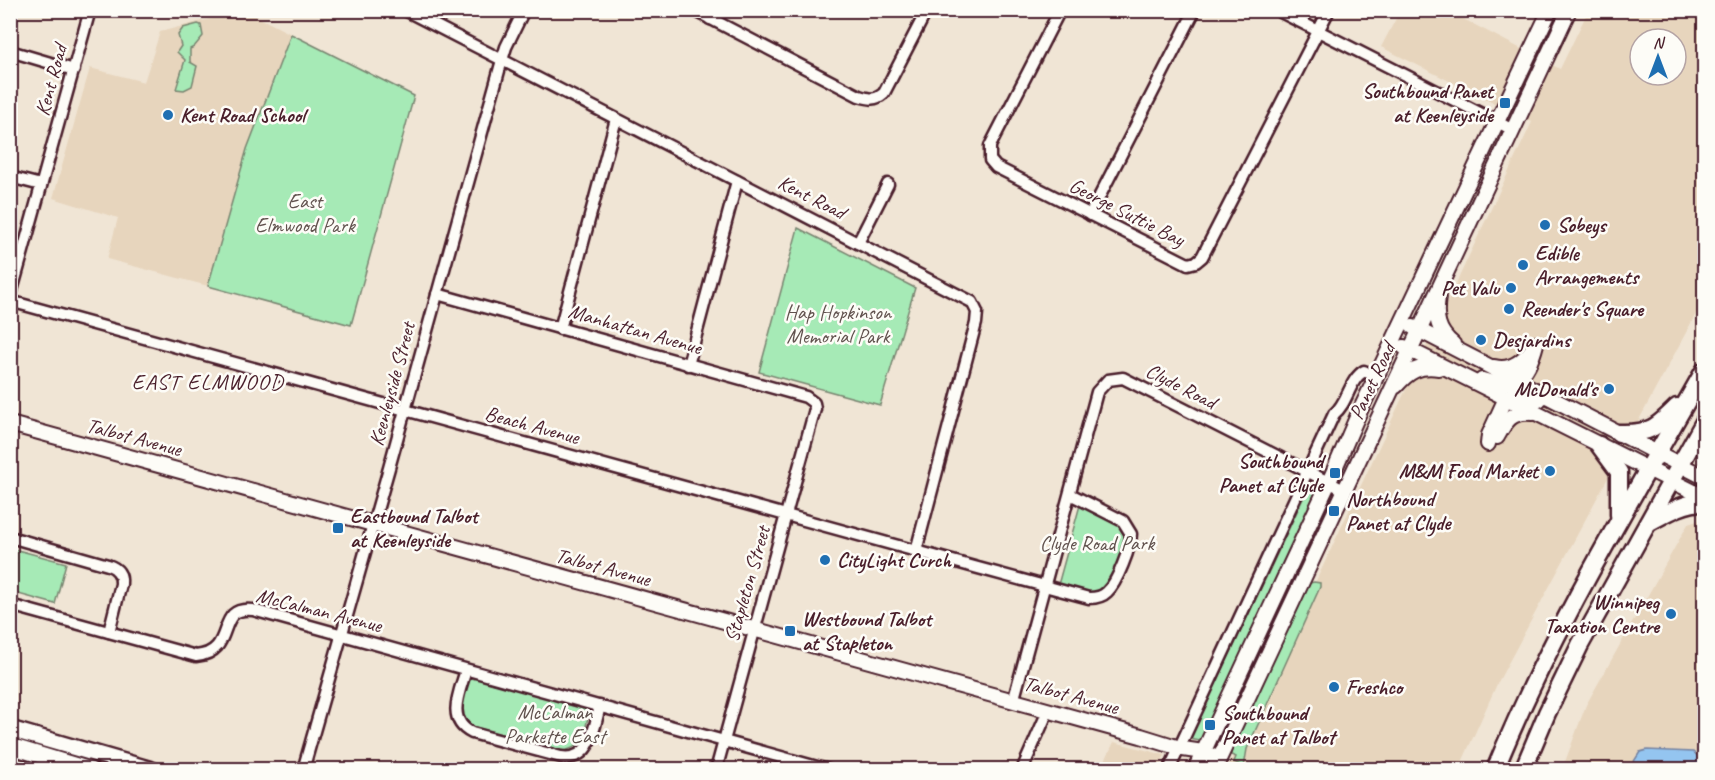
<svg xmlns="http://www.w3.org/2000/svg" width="1715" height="780" viewBox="0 0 1715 780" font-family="Caveat,sans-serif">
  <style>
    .built { fill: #e7d5bd; fill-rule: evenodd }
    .green { fill: #a6eab6; stroke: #788470; stroke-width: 1.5 }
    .water { fill: #94c5f0; stroke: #7683a1; stroke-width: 1.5 }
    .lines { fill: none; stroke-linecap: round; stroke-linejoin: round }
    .minor-casing { stroke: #4a1f2b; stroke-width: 15 }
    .tertiary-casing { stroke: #4a1f2b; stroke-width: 18 }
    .secondary-casing { stroke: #4a1f2b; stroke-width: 20 }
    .primary-casing { stroke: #4a1f2b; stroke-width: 21 }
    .minor { stroke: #fdfcf7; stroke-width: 10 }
    .tertiary { stroke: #fdfcf7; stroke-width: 14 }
    .secondary { stroke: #fdfcf7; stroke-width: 15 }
    .primary { stroke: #fdfcf7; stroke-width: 16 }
    .poi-dot { fill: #1f6fb2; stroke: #fdfcf7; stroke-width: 2 }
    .labels { text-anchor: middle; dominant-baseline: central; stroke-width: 5; stroke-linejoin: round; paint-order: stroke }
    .street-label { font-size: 21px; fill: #4a1f2b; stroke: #fdfcf7 }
    .poi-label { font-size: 21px; font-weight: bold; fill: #4a1f2b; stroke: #fdfcf7; text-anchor: start }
    .park-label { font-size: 21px; fill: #61524e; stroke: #fdfcf7 }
    .neighbourhood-label { font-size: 22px; letter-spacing: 1.5px; fill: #4a1f2b; stroke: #fdfcf7 }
  </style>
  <rect width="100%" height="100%" fill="#f0e5d5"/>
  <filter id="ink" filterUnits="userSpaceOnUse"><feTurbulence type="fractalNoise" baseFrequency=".0167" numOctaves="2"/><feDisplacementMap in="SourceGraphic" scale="12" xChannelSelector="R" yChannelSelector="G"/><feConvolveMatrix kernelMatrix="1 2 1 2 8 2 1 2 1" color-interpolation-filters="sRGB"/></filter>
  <g filter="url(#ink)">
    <g class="built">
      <path d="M 240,11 L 246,11 L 291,34 L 247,149 L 208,286 L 107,259 L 118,218 L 53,198 L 90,68 L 144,82 L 160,32 Z"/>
      <path d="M 1400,11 L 1448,11 L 1560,69 L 1588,11 L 1704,11 L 1704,299 L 1497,684 L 1459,769 L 1227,770 L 1532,122 L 1381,47 ZM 1640,39 L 1676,39 L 1676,75 L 1640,75 Z"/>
      <path d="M 1704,519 L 1704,769 L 1562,770 L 1586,705 L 1688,524 Z"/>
      <path d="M 1114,742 L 1165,755 L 1158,769 L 1101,769 Z"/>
      <path d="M 10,756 L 11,756 L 60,769 L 11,769 Z"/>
    </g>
    <g class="green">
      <path d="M 198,24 L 201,25 L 203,36 L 194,47 L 190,49 L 190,62 L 197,66 L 192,86 L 184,90 L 176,89 L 185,60 L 177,52 L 181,46 L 178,35 L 183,28 Z"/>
      <path d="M 291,34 L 414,96 L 351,325 L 208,286 L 247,149 Z"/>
      <path d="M 798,228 L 915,288 L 880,405 L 759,372 Z"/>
      <path d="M 1308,488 L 1319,493 L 1204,738 L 1200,741 L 1190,739 Z"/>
      <path d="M 1080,505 C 1090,510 1119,521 1124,532 C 1130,543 1107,589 1095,592 C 1085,595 1069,588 1058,585 Z"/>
      <path d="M 10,548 L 66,563 L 55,604 L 11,592 Z"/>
      <path d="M 1314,582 L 1320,583 L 1320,587 L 1247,749 L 1244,767 L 1234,762 L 1236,757 L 1231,755 L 1231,750 L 1310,583 Z"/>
      <path d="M 473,677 L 585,708 L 589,713 C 584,732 585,748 562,751 L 471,726 C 469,723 466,722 463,719 C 455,708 463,685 473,677 Z"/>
    </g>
    <path class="water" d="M 1647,750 L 1693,752 L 1704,761 L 1704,769 L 1629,769 L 1640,752 Z"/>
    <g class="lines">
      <g class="minor-casing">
        <g id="minor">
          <path d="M 405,10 L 972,302 L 977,312 L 976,323 L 916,551"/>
          <path d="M 694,10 L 859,96 C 869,99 875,101 884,93 L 927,10"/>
          <path d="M 1060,10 L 990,146 L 990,160 L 996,167 L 1188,264 L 1196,262 L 1202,257 L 1329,10"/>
          <path d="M 1277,10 L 1513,130"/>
          <path d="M 710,19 L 725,10"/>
          <path d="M 10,51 L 74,70"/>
          <path d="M 10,177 L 41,185"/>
          <path d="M 1090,215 L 1195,10"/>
          <path d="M 858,243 L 888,184"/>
          <path d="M 437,294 L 806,397 L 814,403 L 815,409 L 716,770"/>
          <path d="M 10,298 L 90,10"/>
          <path d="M 10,301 L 978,568 L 1089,598 C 1096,598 1102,597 1107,592 C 1117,583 1131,547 1131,534 L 1123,521 L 1070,494"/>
          <path d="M 560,329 L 616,119"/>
          <path d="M 688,365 L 737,181"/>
          <path d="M 10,537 L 108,565 C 117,568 122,574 121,584 L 109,632"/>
          <path d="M 10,605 L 196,656 C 238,652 213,605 253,610 L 828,770"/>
          <path d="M 466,670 C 460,691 445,720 472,733 L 561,757 C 591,762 594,728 600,706"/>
          <path d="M 1013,702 L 1097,392 L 1108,380 L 1123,378 L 1344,490"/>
          <path d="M 303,770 L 389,468 L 502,60 L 506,47 L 524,10"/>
          <path d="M 1022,770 L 1048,711"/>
          <path d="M 1169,770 L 1334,414 C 1348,403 1349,380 1364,371 L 1377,377"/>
        </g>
      </g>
      <g class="tertiary-casing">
        <g id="tertiary">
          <path d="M 1438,297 C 1435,317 1437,331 1453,344"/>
          <path d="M 1413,327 L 1704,477"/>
          <path d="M 1404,347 L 1704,497"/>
          <path d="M 1494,367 C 1511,372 1524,360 1533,348"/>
          <path d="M 1482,380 C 1516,391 1528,375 1536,344"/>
          <path d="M 1396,386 C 1409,371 1419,365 1439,368"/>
          <path d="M 10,424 L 1141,736 L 1183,749 L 1203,752 L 1219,759"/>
          <path d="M 1497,437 C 1506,421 1511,411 1532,413"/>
          <path d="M 1488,444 L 1489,435 L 1506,398 C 1517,391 1528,394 1539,400"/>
          <path d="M 1195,770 L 1329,482 L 1358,415 L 1550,10"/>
          <path d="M 1214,770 L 1569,10"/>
        </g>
      </g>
      <g class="secondary-casing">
        <g id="secondary">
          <path d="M 10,729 L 152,770"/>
          <path d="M 10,746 L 90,770"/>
        </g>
      </g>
      <g class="primary-casing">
        <g id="primary">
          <path d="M 1619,433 C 1650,434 1656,428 1677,407"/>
          <path d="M 1599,445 L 1619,472 L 1619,515"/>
          <path d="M 1648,523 C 1665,514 1684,502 1704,502"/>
          <path d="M 1495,770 C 1552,630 1630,502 1704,371"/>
          <path d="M 1523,770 L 1547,713 L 1580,645 L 1704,422"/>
        </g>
      </g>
      <use href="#minor" class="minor"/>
      <use href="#tertiary" class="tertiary"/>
      <use href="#secondary" class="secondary"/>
      <use href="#primary" class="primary"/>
    </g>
  </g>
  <g class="poi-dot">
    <rect x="1499" y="97" width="12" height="12" rx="3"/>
    <circle cx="168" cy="115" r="6"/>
    <circle cx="1545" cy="225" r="6"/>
    <circle cx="1523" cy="265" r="6"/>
    <circle cx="1511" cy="288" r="6"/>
    <circle cx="1509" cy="309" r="6"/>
    <circle cx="1481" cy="340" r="6"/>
    <circle cx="1609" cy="389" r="6"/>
    <circle cx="1550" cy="471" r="6"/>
    <rect x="1329" y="467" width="12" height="12" rx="3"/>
    <rect x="1328" y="505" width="12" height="12" rx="3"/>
    <rect x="332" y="522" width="12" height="12" rx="3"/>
    <circle cx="825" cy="560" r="6"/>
    <circle cx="1671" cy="614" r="6"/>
    <rect x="784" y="625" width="12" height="12" rx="3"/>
    <circle cx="1334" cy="687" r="6"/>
    <rect x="1204" y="719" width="12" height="12" rx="3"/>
  </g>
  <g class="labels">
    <g class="street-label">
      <text transform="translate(51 80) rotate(-75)">Kent Road</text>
      <text transform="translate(812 197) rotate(27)">Kent Road</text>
      <text transform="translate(1127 212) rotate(27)">George Suttie Bay</text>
      <text transform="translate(635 329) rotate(16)">Manhattan Avenue</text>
      <text transform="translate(1372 381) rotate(-65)">Panet Road</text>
      <text transform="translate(392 384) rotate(-75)">Keenleyside Street</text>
      <text transform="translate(1181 386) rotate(27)">Clyde Road</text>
      <text transform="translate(532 425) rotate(15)">Beach Avenue</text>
      <text transform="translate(134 437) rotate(15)">Talbot Avenue</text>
      <text transform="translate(603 567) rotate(15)">Talbot Avenue</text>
      <text transform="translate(747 584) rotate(-74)">Stapleton Street</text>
      <text transform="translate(319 610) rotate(14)">McCalman Avenue</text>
      <text transform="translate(1071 695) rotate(15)">Talbot Avenue</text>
    </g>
    <g class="poi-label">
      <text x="1493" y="91" text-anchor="end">Southbound Panet<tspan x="1493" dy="24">at Keenleyside</tspan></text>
      <text x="180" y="115">Kent Road School</text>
      <text x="1557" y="225">Sobeys</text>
      <text x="1535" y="253">Edible<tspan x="1535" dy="24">Arrangements</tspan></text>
      <text x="1499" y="288" text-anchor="end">Pet Valu</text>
      <text x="1521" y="309">Reender's Square</text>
      <text x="1493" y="340">Desjardins</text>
      <text x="1597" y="389" text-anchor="end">McDonald's</text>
      <text x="1323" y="461" text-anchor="end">Southbound<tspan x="1323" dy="24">Panet at Clyde</tspan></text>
      <text x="1538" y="471" text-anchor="end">M&amp;M Food Market</text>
      <text x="1346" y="499">Northbound<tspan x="1346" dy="24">Panet at Clyde</tspan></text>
      <text x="350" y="516">Eastbound Talbot<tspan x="350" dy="24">at Keenleyside</tspan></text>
      <text x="837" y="560">CityLight Curch</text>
      <text x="1659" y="602" text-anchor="end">Winnipeg<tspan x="1659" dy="24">Taxation Centre</tspan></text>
      <text x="802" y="619">Westbound Talbot<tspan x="802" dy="24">at Stapleton</tspan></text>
      <text x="1346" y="687">Freshco</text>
      <text x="1222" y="713">Southbound<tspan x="1222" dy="24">Panet at Talbot</tspan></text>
    </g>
    <g class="park-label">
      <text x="305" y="201">East<tspan x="305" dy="24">Elmwood Park</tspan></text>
      <text x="838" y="312">Hap Hopkinson<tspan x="838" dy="24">Memorial Park</tspan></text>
      <text x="1097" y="543">Clyde Road Park</text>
      <text x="555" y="712">McCalman<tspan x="555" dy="24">Parkette East</tspan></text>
    </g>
    <g class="neighbourhood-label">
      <text x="208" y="382">EAST ELMWOOD</text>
    </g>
  </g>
  <rect width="1715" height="780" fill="none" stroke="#fdfcf7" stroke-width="36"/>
  <rect x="18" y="18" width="1679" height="744" fill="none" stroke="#4a1f2b" stroke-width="2" filter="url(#ink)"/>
  <g transform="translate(1658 57)"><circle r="28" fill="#fdfcf7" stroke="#b5a4a5" stroke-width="1.5"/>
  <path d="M0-4.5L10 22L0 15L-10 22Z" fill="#1f6fb2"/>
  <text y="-9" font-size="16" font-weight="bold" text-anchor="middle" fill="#4a1f2b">N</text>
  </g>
</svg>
